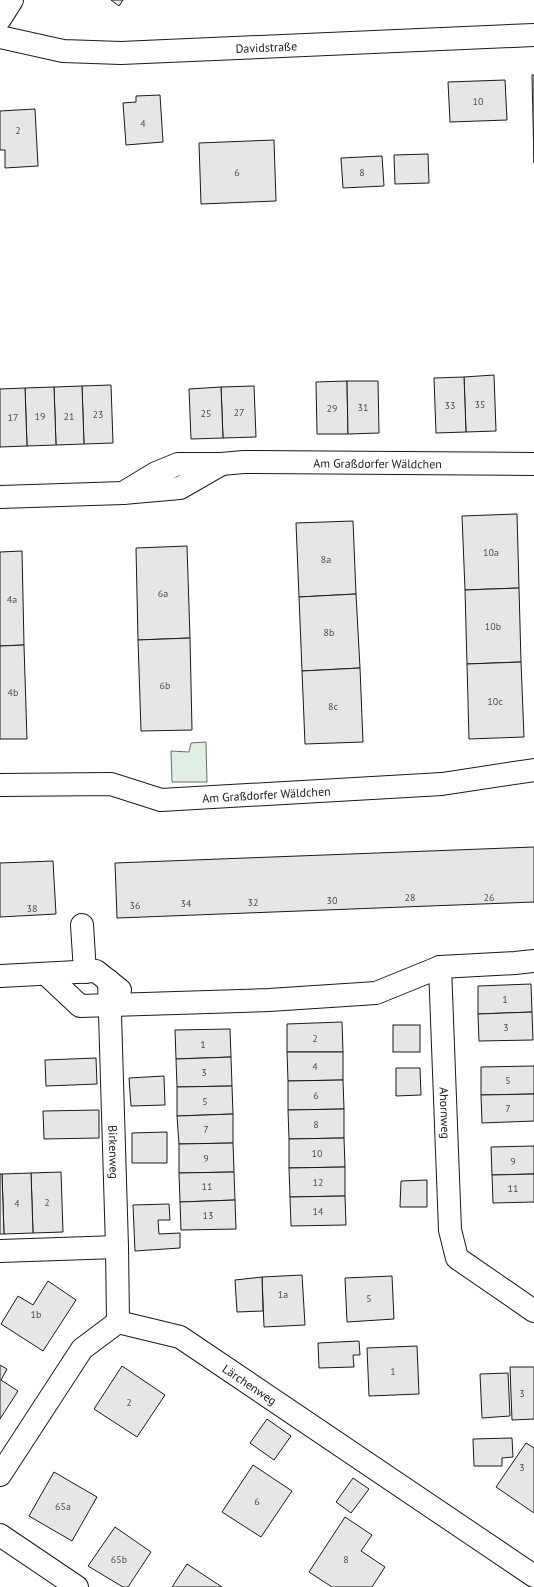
<svg xmlns="http://www.w3.org/2000/svg" width="534" height="1587" viewBox="0 0 534 1587" font-family="'PT Sans',sans-serif">
  <style>
    .green { fill: #e0efe3; stroke: #6a6a6a }
    .building { fill: #e6e6e6; stroke: #1a1a1a }
    .lines { fill: none; stroke-linecap: round; stroke-linejoin: round }
    .street-casing { stroke: #1a1a1a; stroke-width: 24 }
    .street { stroke: #fff; stroke-width: 22 }
    .labels { text-anchor: middle; dominant-baseline: central; stroke-width: 3; stroke-linejoin: round; paint-order: stroke }
    .number-label { font-size: 10px; fill: #4d4d4d }
    .street-label { font-size: 12px; fill: #1a1a1a; stroke: #fff }
  </style>
  <rect width="100%" height="100%" fill="#fff"/>
  <path class="green" d="M 206,742 L 207,782 L 172,782 L 171,751 L 189,752 L 191,743 Z"/>
  <g class="building">
    <path d="M 111,0 L 123,0 L 119,6 Z"/>
    <path d="M 532,75 L 534,75 L 534,163 Z"/>
    <path d="M 505,80 L 507,120 L 450,122 L 448,82 Z"/>
    <path d="M 160,95 L 163,142 L 126,145 L 123,103 L 136,102 L 136,96 Z"/>
    <path d="M 35,109 L 38,166 L 5,168 L 5,150 L 0,150 L 0,111 Z"/>
    <path d="M 274,140 L 276,201 L 201,204 L 199,143 Z"/>
    <path d="M 428,154 L 429,183 L 395,184 L 394,155 Z"/>
    <path d="M 382,156 L 384,186 L 343,188 L 341,158 Z"/>
    <path d="M 494,375 L 496,431 L 466,432 L 464,377 Z"/>
    <path d="M 464,377 L 466,432 L 436,433 L 434,378 Z"/>
    <path d="M 347,381 L 348,434 L 317,434 L 316,382 Z"/>
    <path d="M 347,381 L 378,381 L 379,433 L 348,434 Z"/>
    <path d="M 111,385 L 113,443 L 84,444 L 82,386 Z"/>
    <path d="M 82,386 L 84,444 L 56,445 L 54,387 Z"/>
    <path d="M 254,386 L 256,437 L 223,438 L 221,387 Z"/>
    <path d="M 54,387 L 56,445 L 27,446 L 25,388 Z"/>
    <path d="M 221,387 L 223,438 L 191,439 L 189,389 Z"/>
    <path d="M 25,388 L 27,446 L 0,447 L 0,389 Z"/>
    <path d="M 517,514 L 519,588 L 465,590 L 462,516 Z"/>
    <path d="M 353,521 L 356,594 L 299,597 L 296,523 Z"/>
    <path d="M 187,546 L 190,638 L 138,640 L 136,548 Z"/>
    <path d="M 22,551 L 24,645 L 0,646 L 0,552 Z"/>
    <path d="M 519,588 L 521,662 L 467,664 L 465,590 Z"/>
    <path d="M 356,594 L 360,668 L 302,671 L 299,597 Z"/>
    <path d="M 190,638 L 192,730 L 141,731 L 138,640 Z"/>
    <path d="M 24,645 L 27,739 L 0,739 L 0,646 Z"/>
    <path d="M 521,662 L 524,737 L 469,739 L 467,664 Z"/>
    <path d="M 360,668 L 363,742 L 305,744 L 302,671 Z"/>
    <path d="M 534,847 L 534,902 L 117,918 L 115,863 Z"/>
    <path d="M 53,861 L 56,914 L 0,917 L 0,863 Z"/>
    <path d="M 531,984 L 532,1012 L 478,1014 L 478,986 Z"/>
    <path d="M 532,1012 L 533,1040 L 479,1041 L 478,1014 Z"/>
    <path d="M 342,1022 L 343,1052 L 287,1052 L 287,1024 Z"/>
    <rect x="393" y="1025" width="27" height="27"/>
    <path d="M 230,1029 L 231,1057 L 176,1059 L 175,1030 Z"/>
    <path d="M 287,1052 L 343,1052 L 343,1080 L 288,1081 Z"/>
    <path d="M 231,1057 L 232,1086 L 177,1087 L 176,1059 Z"/>
    <path d="M 96,1058 L 97,1084 L 46,1086 L 45,1060 Z"/>
    <path d="M 534,1066 L 534,1094 L 481,1095 L 481,1067 Z"/>
    <path d="M 396,1068 L 420,1068 L 421,1095 L 396,1096 Z"/>
    <path d="M 164,1076 L 165,1105 L 131,1106 L 129,1078 Z"/>
    <path d="M 343,1080 L 344,1109 L 288,1110 L 288,1081 Z"/>
    <path d="M 232,1086 L 233,1114 L 177,1116 L 177,1087 Z"/>
    <path d="M 534,1094 L 534,1121 L 482,1123 L 481,1095 Z"/>
    <path d="M 344,1109 L 344,1138 L 289,1139 L 288,1110 Z"/>
    <path d="M 99,1110 L 99,1138 L 44,1139 L 43,1111 Z"/>
    <path d="M 233,1114 L 233,1143 L 179,1144 L 177,1116 Z"/>
    <path d="M 167,1132 L 167,1163 L 132,1163 L 132,1133 Z"/>
    <path d="M 344,1138 L 345,1167 L 289,1168 L 289,1139 Z"/>
    <path d="M 233,1143 L 234,1172 L 179,1173 L 179,1144 Z"/>
    <path d="M 534,1146 L 534,1174 L 492,1175 L 491,1147 Z"/>
    <path d="M 345,1167 L 345,1196 L 290,1197 L 289,1168 Z"/>
    <path d="M 61,1172 L 63,1232 L 33,1233 L 31,1173 Z"/>
    <path d="M 234,1172 L 235,1200 L 180,1202 L 179,1173 Z"/>
    <path d="M 31,1173 L 33,1233 L 4,1234 L 2,1174 Z"/>
    <path d="M 0,1174 L 2,1174 L 4,1234 L 0,1234 Z"/>
    <path d="M 534,1174 L 534,1202 L 493,1203 L 492,1175 Z"/>
    <path d="M 427,1180 L 427,1207 L 400,1207 L 401,1181 Z"/>
    <path d="M 345,1196 L 346,1225 L 291,1226 L 290,1197 Z"/>
    <path d="M 235,1200 L 236,1229 L 181,1230 L 180,1202 Z"/>
    <path d="M 169,1204 L 170,1220 L 158,1220 L 159,1234 L 180,1233 L 180,1248 L 135,1251 L 133,1205 Z"/>
    <path d="M 302,1275 L 305,1325 L 264,1327 L 262,1277 Z"/>
    <path d="M 392,1276 L 394,1319 L 347,1322 L 345,1278 Z"/>
    <path d="M 262,1277 L 263,1311 L 237,1312 L 235,1280 Z"/>
    <path d="M 48,1281 L 76,1300 L 43,1351 L 1,1324 L 18,1296 L 33,1305 Z"/>
    <path d="M 359,1341 L 360,1355 L 353,1355 L 354,1367 L 319,1368 L 318,1343 Z"/>
    <path d="M 417,1346 L 419,1394 L 369,1396 L 367,1348 Z"/>
    <path d="M 0,1365 L 7,1369 L 1,1380 L 18,1391 L 0,1419 Z"/>
    <path d="M 122,1366 L 165,1395 L 137,1437 L 94,1409 Z"/>
    <path d="M 510,1367 L 534,1367 L 534,1419 L 512,1420 Z"/>
    <path d="M 508,1373 L 510,1416 L 482,1418 L 480,1374 Z"/>
    <path d="M 267,1419 L 291,1436 L 274,1460 L 250,1443 Z"/>
    <path d="M 512,1438 L 513,1457 L 502,1458 L 502,1466 L 474,1466 L 473,1439 Z"/>
    <path d="M 526,1443 L 534,1448 L 534,1513 L 496,1487 Z"/>
    <path d="M 253,1465 L 292,1491 L 261,1537 L 222,1512 Z"/>
    <path d="M 54,1472 L 97,1497 L 72,1541 L 29,1516 Z"/>
    <path d="M 353,1478 L 369,1489 L 351,1513 L 336,1502 Z"/>
    <path d="M 345,1517 L 372,1535 L 361,1551 L 385,1567 L 372,1587 L 332,1587 L 309,1572 Z"/>
    <path d="M 115,1527 L 151,1552 L 128,1587 L 123,1587 L 88,1566 Z"/>
    <path d="M 187,1564 L 222,1587 L 172,1587 Z"/>
  </g>
  <g class="lines">
    <g class="street-casing">
      <g id="street">
        <path d="M 0,19 L 12,0"/>
        <path id="s1" d="M 0,37 L 63,51 L 121,53 L 534,35"/>
        <path id="s2" d="M 123,493 L 156,473 L 178,464 L 221,464 L 244,462 L 534,464"/>
        <path d="M 0,497 L 123,493 L 180,488 L 220,465"/>
        <path id="s3" d="M 0,785 L 111,784 L 161,800 L 442,784 L 534,770"/>
        <path d="M 82,925 L 85,972"/>
        <path id="s4" d="M 440,967 L 450,1230 L 457,1258 L 534,1311"/>
        <path d="M 47,975 L 80,1006 L 269,1000 L 376,993 L 440,967 L 515,963 L 534,961"/>
        <path d="M 0,976 L 96,971 L 120,990"/>
        <path id="s5" d="M 109,981 L 117,1247 L 118,1322"/>
        <path d="M 0,1251 L 117,1247"/>
        <path id="s6" d="M 118,1322 L 180,1337 L 534,1576"/>
        <path d="M 0,1475 L 82,1349 L 118,1322"/>
        <path d="M 0,1535 L 77,1587"/>
      </g>
    </g>
    <use href="#street" class="street"/>
  </g>
  <g class="labels">
    <g class="number-label">
      <text x="478" y="101">10</text>
      <text x="143" y="123">4</text>
      <text x="18" y="130">2</text>
      <text x="237" y="172">6</text>
      <text x="362" y="172">8</text>
      <text x="480" y="404">35</text>
      <text x="450" y="405">33</text>
      <text x="363" y="407">31</text>
      <text x="332" y="408">29</text>
      <text x="239" y="412">27</text>
      <text x="206" y="413">25</text>
      <text x="98" y="414">23</text>
      <text x="40" y="416">19</text>
      <text x="69" y="416">21</text>
      <text x="13" y="417">17</text>
      <text x="491" y="552">10a</text>
      <text x="326" y="559">8a</text>
      <text x="163" y="593">6a</text>
      <text x="12" y="599">4a</text>
      <text x="493" y="626">10b</text>
      <text x="329" y="632">8b</text>
      <text x="165" y="685">6b</text>
      <text x="13" y="692">4b</text>
      <text x="495" y="701">10c</text>
      <text x="333" y="706">8c</text>
      <text x="410" y="897">28</text>
      <text x="489" y="897">26</text>
      <text x="332" y="900">30</text>
      <text x="253" y="902">32</text>
      <text x="186" y="903">34</text>
      <text x="135" y="905">36</text>
      <text x="32" y="908">38</text>
      <text x="505" y="999">1</text>
      <text x="506" y="1027">3</text>
      <text x="315" y="1038">2</text>
      <text x="203" y="1044">1</text>
      <text x="315" y="1066">4</text>
      <text x="204" y="1072">3</text>
      <text x="508" y="1080">5</text>
      <text x="316" y="1095">6</text>
      <text x="205" y="1101">5</text>
      <text x="508" y="1108">7</text>
      <text x="316" y="1124">8</text>
      <text x="206" y="1129">7</text>
      <text x="317" y="1153">10</text>
      <text x="206" y="1158">9</text>
      <text x="513" y="1161">9</text>
      <text x="318" y="1182">12</text>
      <text x="207" y="1186">11</text>
      <text x="513" y="1188">11</text>
      <text x="47" y="1202">2</text>
      <text x="17" y="1203">4</text>
      <text x="318" y="1211">14</text>
      <text x="208" y="1215">13</text>
      <text x="283" y="1294">1a</text>
      <text x="369" y="1298">5</text>
      <text x="36" y="1314">1b</text>
      <text x="393" y="1371">1</text>
      <text x="522" y="1393">3</text>
      <text x="129" y="1402">2</text>
      <text x="522" y="1467">3</text>
      <text x="257" y="1501">6</text>
      <text x="63" y="1506">65a</text>
      <text x="119" y="1559">65b</text>
      <text x="346" y="1559">8</text>
    </g>
    <g class="street-label">
      <text stroke="none"><textPath href="#s1" startOffset="268">Davidstraße</textPath></text>
      <text stroke="none"><textPath href="#s2" startOffset="262">Am Graßdorfer Wäldchen</textPath></text>
      <text stroke="none"><textPath href="#s3" startOffset="269">Am Graßdorfer Wäldchen</textPath></text>
      <text stroke="none"><textPath href="#s4" startOffset="146">Ahornweg</textPath></text>
      <text stroke="none"><textPath href="#s5" startOffset="171">Birkenweg</textPath></text>
      <text stroke="none"><textPath href="#s6" startOffset="148">Lärchenweg</textPath></text>
    </g>
  </g>
</svg>
